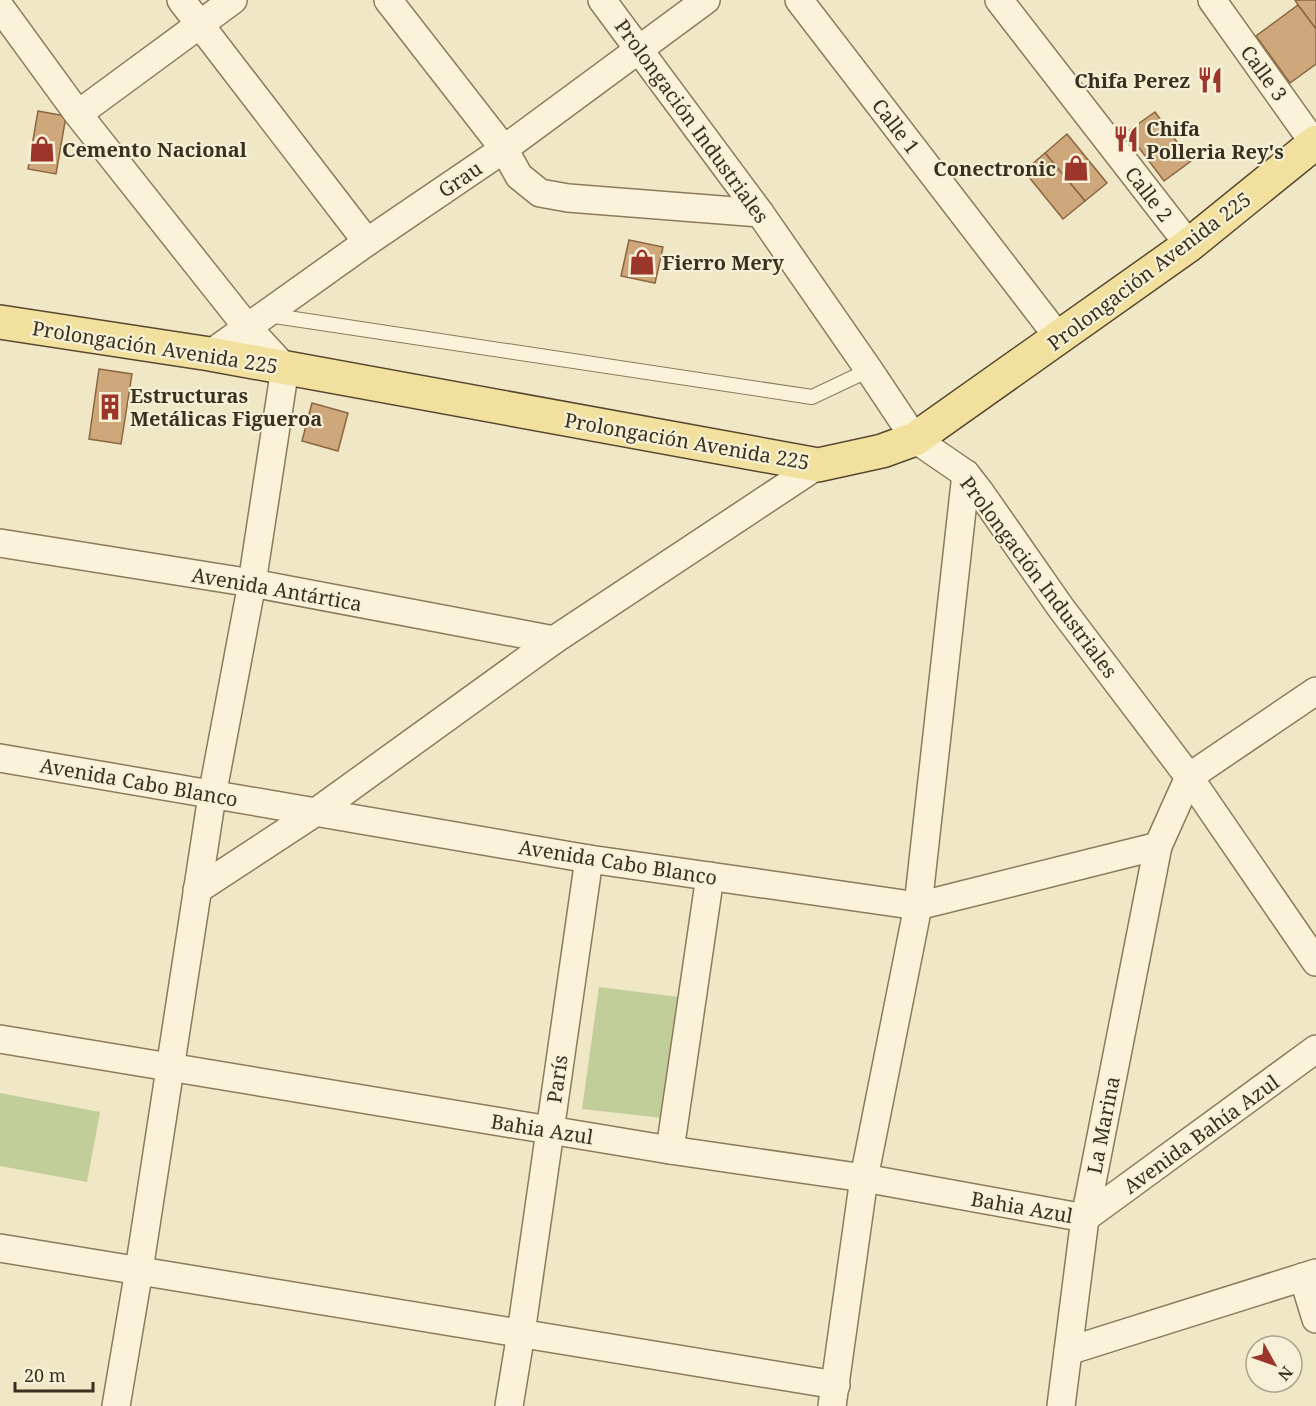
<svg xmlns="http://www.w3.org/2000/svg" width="1316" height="1406" viewBox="0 0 1316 1406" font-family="'Noto Serif',serif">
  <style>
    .green { fill: #c2ce99 }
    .building { fill: #cea77b; stroke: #8b6640; stroke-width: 1.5 }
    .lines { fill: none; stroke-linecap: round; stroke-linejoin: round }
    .service-casing { stroke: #8b7a5b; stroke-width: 16 }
    .minor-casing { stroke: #8b7a5b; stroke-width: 30 }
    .primary-casing { stroke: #59472f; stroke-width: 36 }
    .service { stroke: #faf3da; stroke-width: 14 }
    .minor { stroke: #faf3da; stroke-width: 27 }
    .primary { stroke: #f2e19e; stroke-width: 33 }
    .labels { text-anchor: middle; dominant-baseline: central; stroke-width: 4.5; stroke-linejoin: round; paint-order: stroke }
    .street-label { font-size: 20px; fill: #3b301f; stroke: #f6f1d6 }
    .poi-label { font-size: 20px; font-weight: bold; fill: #3b301f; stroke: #f6f1d6; text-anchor: start }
  </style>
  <rect width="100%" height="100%" fill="#efe7c6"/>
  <g class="green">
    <path d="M 599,987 L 679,997 L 662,1118 L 582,1109 Z"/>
    <path d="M 0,1093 L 100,1112 L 87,1182 L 0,1166 Z"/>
  </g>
  <g class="building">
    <path d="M 1295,0 L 1316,0 L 1316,29 L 1298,5 Z"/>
    <path d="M 1298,5 L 1316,29 L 1316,64 L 1290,83 L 1256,36 Z"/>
    <path d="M 38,111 L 66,116 L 56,174 L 28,169 Z"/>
    <path d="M 1155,112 L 1191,161 L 1164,181 L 1127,132 Z"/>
    <path d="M 1067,134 L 1107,183 L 1085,201 L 1045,153 Z"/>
    <path d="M 1045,153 L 1085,201 L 1063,219 L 1024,171 Z"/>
    <path d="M 629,240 L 663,247 L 655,283 L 621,276 Z"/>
    <path d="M 99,369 L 132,374 L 121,444 L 89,439 Z"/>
    <path d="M 312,403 L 348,413 L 338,451 L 302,441 Z"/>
  </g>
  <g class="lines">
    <g class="service-casing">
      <path id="service" d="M 268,315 L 812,397 L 869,370"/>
    </g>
    <g class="minor-casing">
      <g id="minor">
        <path d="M 181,0 L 367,242"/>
        <path d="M 388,0 L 504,149 L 519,176 L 540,193 L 568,198 L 760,213"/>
        <path d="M 602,0 L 760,213 L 869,370 L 915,439 L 966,474 L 980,492 L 1061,608 L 1189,777 L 1316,962"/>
        <path d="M 799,0 L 1059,338"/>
        <path d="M 999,0 L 1189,245"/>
        <path d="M 1212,0 L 1316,146"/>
        <path d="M 0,7 L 78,114 L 247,327 L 285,368 L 252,583 L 212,796 L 139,1270 L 116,1406"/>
        <path d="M 78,114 L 233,0"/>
        <path d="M 210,354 L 367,242 L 504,149 L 706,0"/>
        <path d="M 0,543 L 252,583 L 554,640"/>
        <path d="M 0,758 L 589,859 L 918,906 L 1158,846 L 1189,777 L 1316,691"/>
        <path d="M 197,890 L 316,812 L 554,640 L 818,465"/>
        <path d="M 0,1039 L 670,1150 L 864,1178 L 1085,1218 L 1316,1049"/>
        <path d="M 670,1150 L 710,876"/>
        <path d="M 0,1248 L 836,1385"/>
        <path d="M 1303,1277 L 1316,1319"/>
        <path d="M 1068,1351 L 1316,1273"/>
        <path d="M 509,1406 L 521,1333 L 589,859"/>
        <path d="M 832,1406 L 864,1178 L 918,906 L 966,474"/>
        <path d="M 1061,1406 L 1085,1218 L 1158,846"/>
      </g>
    </g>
    <g class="primary-casing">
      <path id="primary" d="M 0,322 L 210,354 L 818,465 L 882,451 L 915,439 L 1189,245 L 1316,142"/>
    </g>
    <use href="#service" class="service"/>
    <use href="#minor" class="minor"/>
    <use href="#primary" class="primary"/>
  </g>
  <defs>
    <g id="restaurant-bare" transform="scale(2.07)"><path d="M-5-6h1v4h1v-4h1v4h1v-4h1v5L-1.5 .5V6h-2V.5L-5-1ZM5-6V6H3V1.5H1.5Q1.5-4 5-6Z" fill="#9c352a" stroke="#f6f1d6" stroke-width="2.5" paint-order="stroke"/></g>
    <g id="shop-bare" transform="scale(2.07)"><path d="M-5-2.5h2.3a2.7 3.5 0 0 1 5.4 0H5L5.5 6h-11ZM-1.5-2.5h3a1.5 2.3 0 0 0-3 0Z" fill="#9c352a" stroke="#f6f1d6" stroke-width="2.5" paint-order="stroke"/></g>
    <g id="building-bare" transform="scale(2.07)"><path d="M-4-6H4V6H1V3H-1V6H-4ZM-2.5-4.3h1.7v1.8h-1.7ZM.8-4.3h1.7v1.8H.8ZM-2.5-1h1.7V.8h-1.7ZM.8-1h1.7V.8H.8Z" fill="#9c352a" stroke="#f6f1d6" stroke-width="2.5" paint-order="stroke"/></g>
  </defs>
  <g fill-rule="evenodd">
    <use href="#restaurant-bare" x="1210" y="80"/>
    <use href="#restaurant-bare" x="1126" y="139"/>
    <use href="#shop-bare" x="42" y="149"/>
    <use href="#shop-bare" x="1076" y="168"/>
    <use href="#shop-bare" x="642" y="262"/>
    <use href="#building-bare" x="110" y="407"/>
  </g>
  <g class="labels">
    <g class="street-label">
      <text transform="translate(1264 73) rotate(54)">Calle 3</text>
      <text transform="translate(692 121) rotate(54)">Prolongación Industriales</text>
      <text transform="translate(896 126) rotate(52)">Calle 1</text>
      <text transform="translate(460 179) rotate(-34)">Grau</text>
      <text transform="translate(1149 194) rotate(52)">Calle 2</text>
      <text transform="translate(1149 271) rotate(-37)">Prolongación Avenida 225</text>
      <text transform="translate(155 347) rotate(9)">Prolongación Avenida 225</text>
      <text transform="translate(687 441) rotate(10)">Prolongación Avenida 225</text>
      <text transform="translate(1039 577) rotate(53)">Prolongación Industriales</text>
      <text transform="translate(277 589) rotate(10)">Avenida Antártica</text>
      <text transform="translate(139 782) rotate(10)">Avenida Cabo Blanco</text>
      <text transform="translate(618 862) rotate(9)">Avenida Cabo Blanco</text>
      <text transform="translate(557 1079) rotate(-82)">París</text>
      <text transform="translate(1103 1125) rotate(-79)">La Marina</text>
      <text transform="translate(542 1129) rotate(9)">Bahia Azul</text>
      <text transform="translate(1201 1134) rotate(-36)">Avenida Bahía Azul</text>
      <text transform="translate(1022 1207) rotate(10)">Bahia Azul</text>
    </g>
    <g class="poi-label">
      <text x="1190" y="80" text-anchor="end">Chifa Perez</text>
      <text x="1146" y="128">Chifa<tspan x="1146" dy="23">Polleria Rey's</tspan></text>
      <text x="62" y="149">Cemento Nacional</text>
      <text x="1056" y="168" text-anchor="end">Conectronic</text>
      <text x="662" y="262">Fierro Mery</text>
      <text x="130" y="395">Estructuras<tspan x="130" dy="23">Metálicas Figueroa</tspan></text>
    </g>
  </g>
  <g transform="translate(1274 1364) rotate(130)"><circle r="28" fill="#f6f1d6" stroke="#aba48d" stroke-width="1.5"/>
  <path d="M0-4.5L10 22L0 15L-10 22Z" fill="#9c352a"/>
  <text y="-9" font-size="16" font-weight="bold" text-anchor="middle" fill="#3b301f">N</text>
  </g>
  <path d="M15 1382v9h78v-9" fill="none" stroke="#3b301f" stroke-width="3"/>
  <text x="24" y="1382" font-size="18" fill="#3b301f" stroke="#f6f1d6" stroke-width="4.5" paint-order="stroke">20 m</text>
</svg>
